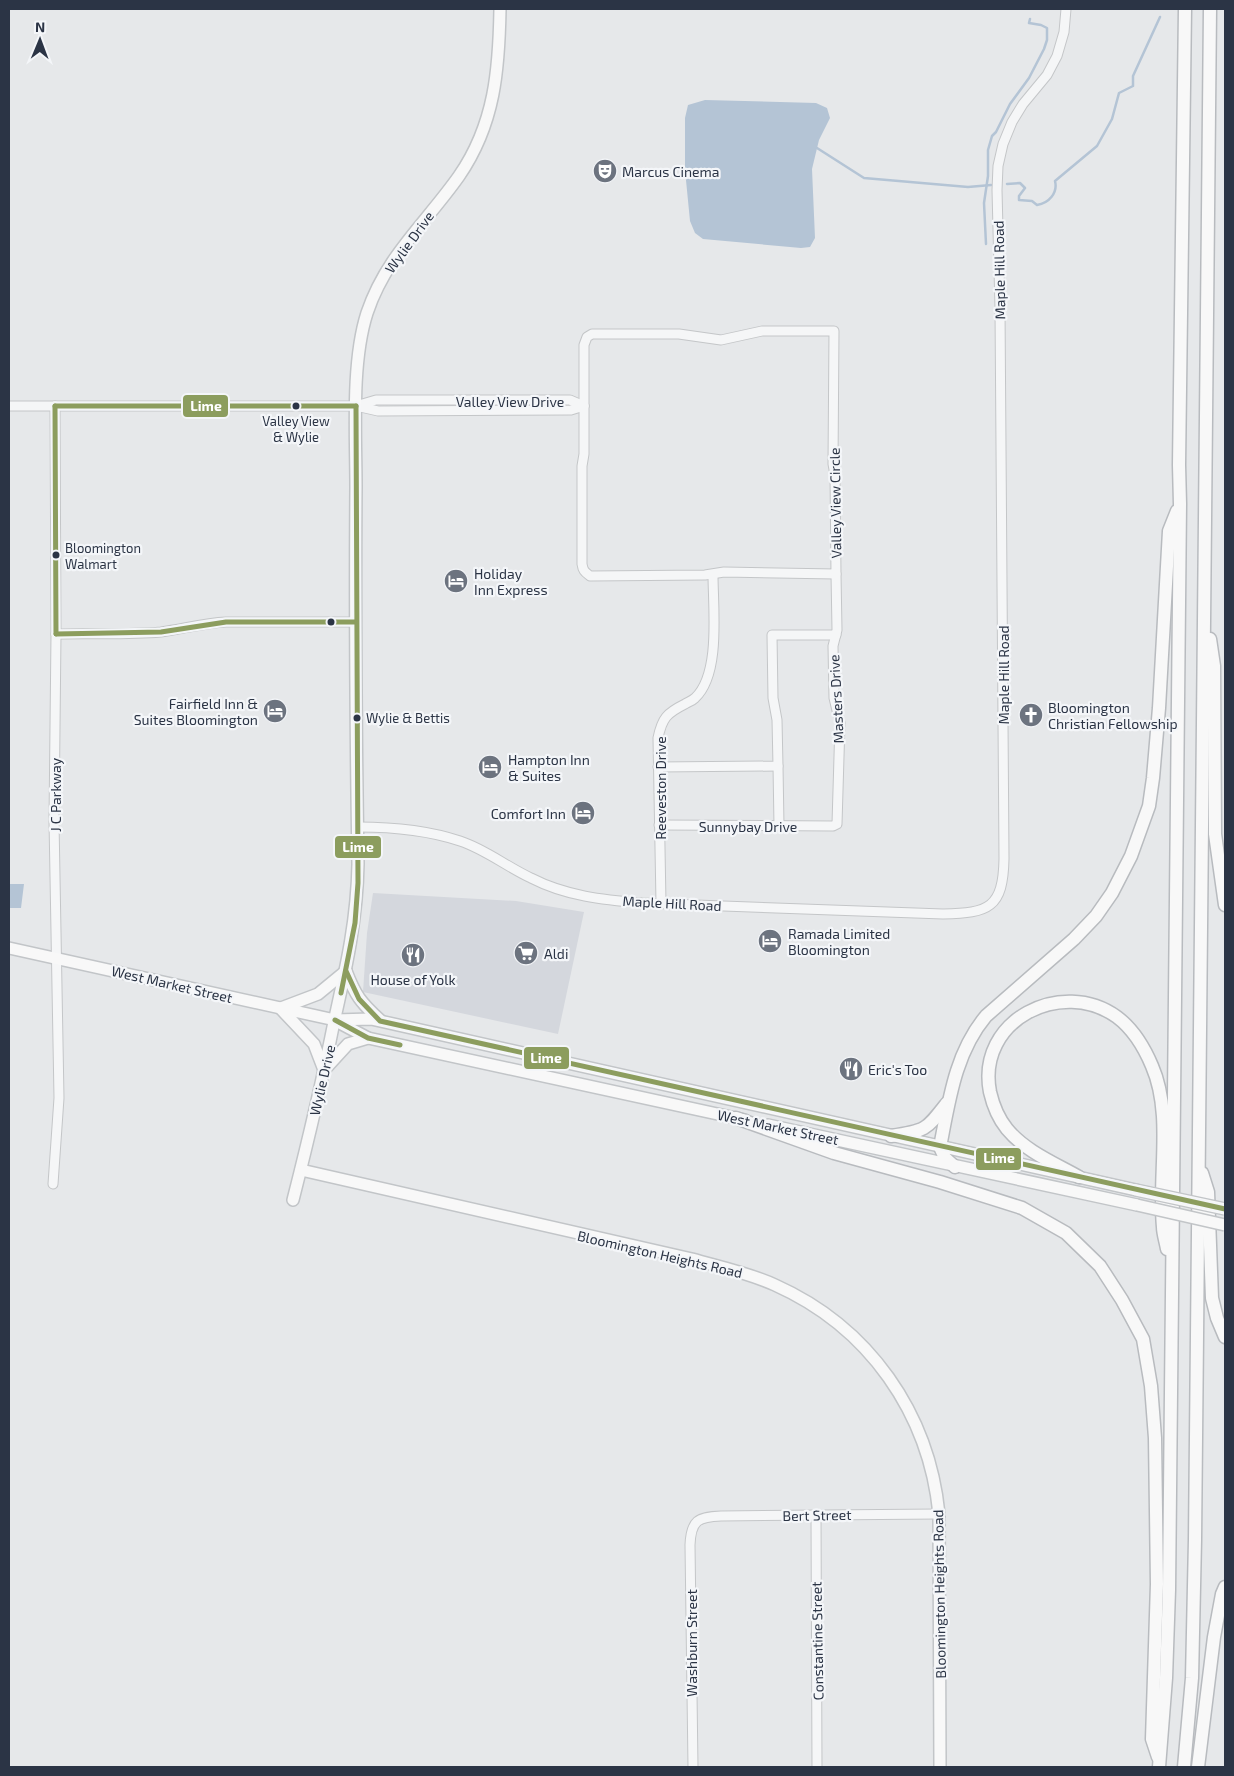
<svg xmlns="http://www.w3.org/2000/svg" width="1234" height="1776" viewBox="0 0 1234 1776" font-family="'Exo 2',sans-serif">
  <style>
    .built { fill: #d4d7dd }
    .water { fill: #b4c4d5 }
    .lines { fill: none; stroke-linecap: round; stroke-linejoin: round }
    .stream { stroke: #b4c4d5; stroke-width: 2.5 }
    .minor-casing { stroke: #c4c6c8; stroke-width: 11 }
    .major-casing { stroke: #c2c5c8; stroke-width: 14 }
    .highway-casing { stroke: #b8bbbf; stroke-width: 15 }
    .minor { stroke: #f5f6f7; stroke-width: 9 }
    .major { stroke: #f8f8f8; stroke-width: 11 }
    .highway { stroke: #f8f8f8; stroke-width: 12 }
    .major-bridge-casing { stroke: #c2c5c8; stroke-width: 14; stroke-linecap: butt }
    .major-bridge { stroke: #f8f8f8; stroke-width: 11 }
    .bus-1-casing { stroke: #f4f6f9; stroke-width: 9 }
    .bus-1 { stroke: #8c9d5e; stroke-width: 5 }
    .bus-dot { fill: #2b3445; stroke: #f4f6f9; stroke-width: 2 }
    .labels { text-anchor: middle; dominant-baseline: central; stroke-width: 4.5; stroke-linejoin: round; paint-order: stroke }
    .bus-label { font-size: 13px; fill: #2b3445; stroke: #f4f6f9; text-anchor: start }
    .poi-label { font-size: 14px; fill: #2b3445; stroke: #f4f6f9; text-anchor: start }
    .street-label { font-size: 14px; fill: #2b3445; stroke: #f4f6f9 }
    .line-badge { stroke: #f4f6f9; stroke-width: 2 }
    .badge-label { font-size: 14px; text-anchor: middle; font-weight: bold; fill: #fff }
  </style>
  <rect width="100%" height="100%" fill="#e6e8ea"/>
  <path class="built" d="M 373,893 L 516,901 L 584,912 L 558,1034 L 363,992 L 367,933 Z"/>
  <g class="water">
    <path d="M 705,100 L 816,103 L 827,108 L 830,118 L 819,140 L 812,169 L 815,238 L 810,247 L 801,248 L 703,239 L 695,233 L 690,221 L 685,170 L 685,118 L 688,105 Z"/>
    <path d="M 9,884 L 24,884 L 21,908 L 9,908 Z"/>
  </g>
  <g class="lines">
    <g class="stream">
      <path d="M 817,148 L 864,178 L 968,187 L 991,185"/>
      <path d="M 1007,184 L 1020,183 L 1025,188 L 1019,196 L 1019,200 L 1032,201 L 1037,205 C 1049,203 1058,193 1055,181 L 1097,146 L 1112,119 L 1119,93 L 1133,86 L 1133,76 L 1160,17"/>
      <path d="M 986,244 L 984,203 L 988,176 L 988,150 L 992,136 L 996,132 L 1010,104 L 1029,78 L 1044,49 L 1047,40 L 1047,28 L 1041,25 L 1029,23 L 1030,19"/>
    </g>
    <g class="minor-casing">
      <g id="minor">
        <path d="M 762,331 L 834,331 L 833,464 L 835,475 L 836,574 L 724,572 L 705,575 L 590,576 C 585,572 583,571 582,564 L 582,466 L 584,454 L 584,345 L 587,337 L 592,334 L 679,334 L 721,340 Z"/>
        <path d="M 359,405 L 376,400 L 570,400 L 584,406"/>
        <path d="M 9,406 L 356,406 L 378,411 L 571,410 L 584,406"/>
        <path d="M 56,634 C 91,633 126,635 161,632 C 183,629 204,623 226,622 L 356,622"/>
        <path d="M 778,766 L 779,826"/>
        <path d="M 658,767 L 778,766 L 777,720 L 773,698 L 772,635 L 836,635"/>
        <path d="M 659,825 L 833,826 L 837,824 L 840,723 L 834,698 L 833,646 L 837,630 L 836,574"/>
        <path d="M 358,827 C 393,827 427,830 460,841 C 485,849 507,867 531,878 C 566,896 603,900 642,903 L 943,914 C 989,913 1003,908 1004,859 L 1000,309 L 997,190 L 998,166 L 1003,144 L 1012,122 L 1023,104 L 1047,75 L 1057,56 L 1064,32 L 1066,9"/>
        <path d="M 661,903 L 658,738 C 662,718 667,713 685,704 C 688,702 692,701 695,698 C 721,674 713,608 713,575"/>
        <path d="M 53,1184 L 59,1098 L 54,821 L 56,634 L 55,406"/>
        <path d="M 816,1515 L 817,1767"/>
        <path d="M 693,1767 L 690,1545 C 691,1520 698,1517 721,1516 L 939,1514"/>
      </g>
    </g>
    <g class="major-casing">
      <g id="major">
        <path d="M 9,948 L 335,1020 L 371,1019 L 380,1021 L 1136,1190"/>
        <path d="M 346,971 C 355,995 361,1003 380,1020"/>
        <path d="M 281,1008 L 318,994 L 346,971"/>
        <path d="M 281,1009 L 314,1044 L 324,1070"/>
        <path d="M 336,1021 L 368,1038 L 745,1120"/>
        <path d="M 326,1068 L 348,1044 L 368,1038"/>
        <path d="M 768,1125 L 1137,1205"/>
        <path d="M 301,1170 L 692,1259 C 720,1267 749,1273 775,1285 C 869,1327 929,1413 939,1514 L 940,1767"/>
        <path d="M 293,1200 C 308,1141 322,1082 334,1022 C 346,968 357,921 358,864 C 356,739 355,613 356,487 C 356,434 351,363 367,313 C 386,256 426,223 459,176 C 495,124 499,69 500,9"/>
      </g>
    </g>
    <g class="highway-casing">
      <g id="highway">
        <path d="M 1210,639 L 1214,666 L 1215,834 L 1225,905"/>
        <path d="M 736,1118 L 834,1153 L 940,1182 L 1022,1208 L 1066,1233 L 1100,1266 L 1122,1300 L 1143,1339 L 1151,1386 L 1155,1438 L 1157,1584 L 1152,1739 L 1158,1757"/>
        <path d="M 891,1136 C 926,1131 926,1130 947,1103"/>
        <path d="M 955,1167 L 945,1158 L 940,1147 C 949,1101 955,1053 986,1016 L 1074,939 L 1096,916 L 1112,893 L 1131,856 L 1149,806 L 1153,778 L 1159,708 L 1169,531 L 1177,511"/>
        <path d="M 1202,1173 L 1208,1192 L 1212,1298 L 1217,1318 L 1225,1337"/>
        <path d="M 1079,1177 C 1054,1163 1025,1151 1007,1129 C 998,1118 993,1105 990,1092 C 976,1020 1062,977 1117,1017 C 1133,1029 1144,1047 1152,1066 C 1173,1114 1158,1175 1163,1227 C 1163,1234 1166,1242 1167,1249"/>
        <path d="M 1159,1767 L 1166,1678 L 1169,1590 L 1180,504 L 1179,465 L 1185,9"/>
        <path d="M 1184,1767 L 1192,1678 L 1195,1540 L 1210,9"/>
        <path d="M 1198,1767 L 1214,1637 L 1222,1594 L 1225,1587"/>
      </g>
    </g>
    <use href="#minor" class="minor"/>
    <use href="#major" class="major"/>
    <use href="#highway" class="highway"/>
    <g class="major-bridge-casing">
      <g id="major-bridge">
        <path d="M 1136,1190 L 1225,1209"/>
        <path d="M 1137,1205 L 1225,1225"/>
      </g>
    </g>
    <use href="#major-bridge" class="major-bridge"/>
    <g class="bus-1-casing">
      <g id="bus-1">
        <path d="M 55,406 L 356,406"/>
        <path d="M 55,406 L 56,634"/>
        <path d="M 56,634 L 161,632 L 226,622 L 356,622"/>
        <path d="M 346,971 L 359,999 L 380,1021 L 1225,1209"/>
        <path d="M 341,993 L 355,923 L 358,883 L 356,406"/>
        <path d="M 335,1020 L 368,1038 L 400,1045"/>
      </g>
    </g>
    <use href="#bus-1" class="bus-1"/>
  </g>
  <defs>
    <g id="theatre-disc" transform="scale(1.25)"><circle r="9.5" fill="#6c737f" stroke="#f4f6f9"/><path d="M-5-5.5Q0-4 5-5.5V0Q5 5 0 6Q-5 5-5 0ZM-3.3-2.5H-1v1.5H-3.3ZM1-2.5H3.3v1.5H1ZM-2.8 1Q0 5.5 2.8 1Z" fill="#fff"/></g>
    <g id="hotel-disc" transform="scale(1.25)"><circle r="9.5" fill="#6c737f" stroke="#f4f6f9"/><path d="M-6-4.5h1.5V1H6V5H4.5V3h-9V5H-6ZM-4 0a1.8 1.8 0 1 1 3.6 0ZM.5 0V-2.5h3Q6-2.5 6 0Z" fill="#fff"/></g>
    <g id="church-disc" transform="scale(1.25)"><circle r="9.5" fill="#6c737f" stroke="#f4f6f9"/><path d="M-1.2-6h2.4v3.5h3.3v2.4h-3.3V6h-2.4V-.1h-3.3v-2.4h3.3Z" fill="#fff"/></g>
    <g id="supermarket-disc" transform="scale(1.25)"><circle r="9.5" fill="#6c737f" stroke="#f4f6f9"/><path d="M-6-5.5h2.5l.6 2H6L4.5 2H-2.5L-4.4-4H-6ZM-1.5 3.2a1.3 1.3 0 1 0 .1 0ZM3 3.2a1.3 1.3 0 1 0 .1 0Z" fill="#fff"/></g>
    <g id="restaurant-disc" transform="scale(1.25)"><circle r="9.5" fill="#6c737f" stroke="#f4f6f9"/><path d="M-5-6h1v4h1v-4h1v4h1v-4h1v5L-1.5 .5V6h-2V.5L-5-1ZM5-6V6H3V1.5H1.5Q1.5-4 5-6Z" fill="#fff"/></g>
  </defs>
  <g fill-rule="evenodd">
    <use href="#theatre-disc" x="605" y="171"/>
    <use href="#hotel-disc" x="456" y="581"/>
    <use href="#hotel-disc" x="275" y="711"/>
    <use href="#church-disc" x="1031" y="715"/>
    <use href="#hotel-disc" x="490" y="767"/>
    <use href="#hotel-disc" x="583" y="813"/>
    <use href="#hotel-disc" x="770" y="941"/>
    <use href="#supermarket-disc" x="526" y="953"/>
    <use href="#restaurant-disc" x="413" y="955"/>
    <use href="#restaurant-disc" x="851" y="1069"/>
  </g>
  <g class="bus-dot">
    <circle cx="296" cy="406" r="4.5"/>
    <circle cx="56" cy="555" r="4.5"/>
    <circle cx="331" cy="622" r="4.5"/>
    <circle cx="357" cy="718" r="4.5"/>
  </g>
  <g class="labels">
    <g class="bus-label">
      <text x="296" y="421" text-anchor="middle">Valley View<tspan x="296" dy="16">&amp; Wylie</tspan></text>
      <text x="65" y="548">Bloomington<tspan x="65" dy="16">Walmart</tspan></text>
      <text x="366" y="718">Wylie &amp; Bettis</text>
    </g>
    <g class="poi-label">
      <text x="622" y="171">Marcus Cinema</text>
      <text x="474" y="573">Holiday<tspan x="474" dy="16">Inn Express</tspan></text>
      <text x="258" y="703" text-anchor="end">Fairfield Inn &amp;<tspan x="258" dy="16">Suites Bloomington</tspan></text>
      <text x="1048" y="707">Bloomington<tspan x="1048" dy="16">Christian Fellowship</tspan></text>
      <text x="508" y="759">Hampton Inn<tspan x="508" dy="16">&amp; Suites</tspan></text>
      <text x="566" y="813" text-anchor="end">Comfort Inn</text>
      <text x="788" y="933">Ramada Limited<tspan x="788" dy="16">Bloomington</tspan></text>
      <text x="544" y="953">Aldi</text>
      <text x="413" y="979" text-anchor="middle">House of Yolk</text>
      <text x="868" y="1069">Eric's Too</text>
    </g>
    <g class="street-label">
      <text transform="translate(409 242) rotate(-54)">Wylie Drive</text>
      <text transform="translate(999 270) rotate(-91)">Maple Hill Road</text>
      <text x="510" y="401">Valley View Drive</text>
      <text transform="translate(835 503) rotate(-91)">Valley View Circle</text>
      <text transform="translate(1003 675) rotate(-90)">Maple Hill Road</text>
      <text transform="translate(836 699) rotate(-93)">Masters Drive</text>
      <text transform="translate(660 788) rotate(-90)">Reeveston Drive</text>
      <text transform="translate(55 795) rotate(-90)">J C Parkway</text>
      <text x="748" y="826">Sunnybay Drive</text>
      <text transform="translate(672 903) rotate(3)">Maple Hill Road</text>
      <text transform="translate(172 984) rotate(13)">West Market Street</text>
      <text transform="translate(322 1080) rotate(-77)">Wylie Drive</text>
      <text transform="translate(778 1127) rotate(12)">West Market Street</text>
      <text transform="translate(660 1254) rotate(13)">Bloomington Heights Road</text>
      <text transform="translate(817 1515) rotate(-1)">Bert Street</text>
      <text transform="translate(939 1594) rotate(-91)">Bloomington Heights Road</text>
      <text transform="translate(817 1641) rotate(-91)">Constantine Street</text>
      <text transform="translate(691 1643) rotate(-90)">Washburn Street</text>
    </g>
  </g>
  <g class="line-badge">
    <rect x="182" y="394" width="47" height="24" rx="5" fill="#8c9d5e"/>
    <rect x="334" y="835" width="48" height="24" rx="5" fill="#8c9d5e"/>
    <rect x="523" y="1046" width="47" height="24" rx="5" fill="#8c9d5e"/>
    <rect x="975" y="1147" width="47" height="24" rx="5" fill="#8c9d5e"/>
  </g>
  <g class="badge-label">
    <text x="206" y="411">Lime</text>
    <text x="358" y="852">Lime</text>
    <text x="546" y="1063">Lime</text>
    <text x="999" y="1163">Lime</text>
  </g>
  <rect width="1234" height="1776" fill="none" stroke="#2b3445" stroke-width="20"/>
  <g transform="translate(40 40) rotate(1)" stroke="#f4f6f9" stroke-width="4" paint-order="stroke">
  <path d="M0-4L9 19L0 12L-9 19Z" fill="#2b3445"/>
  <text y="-8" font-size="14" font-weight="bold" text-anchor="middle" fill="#2b3445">N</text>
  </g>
</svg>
